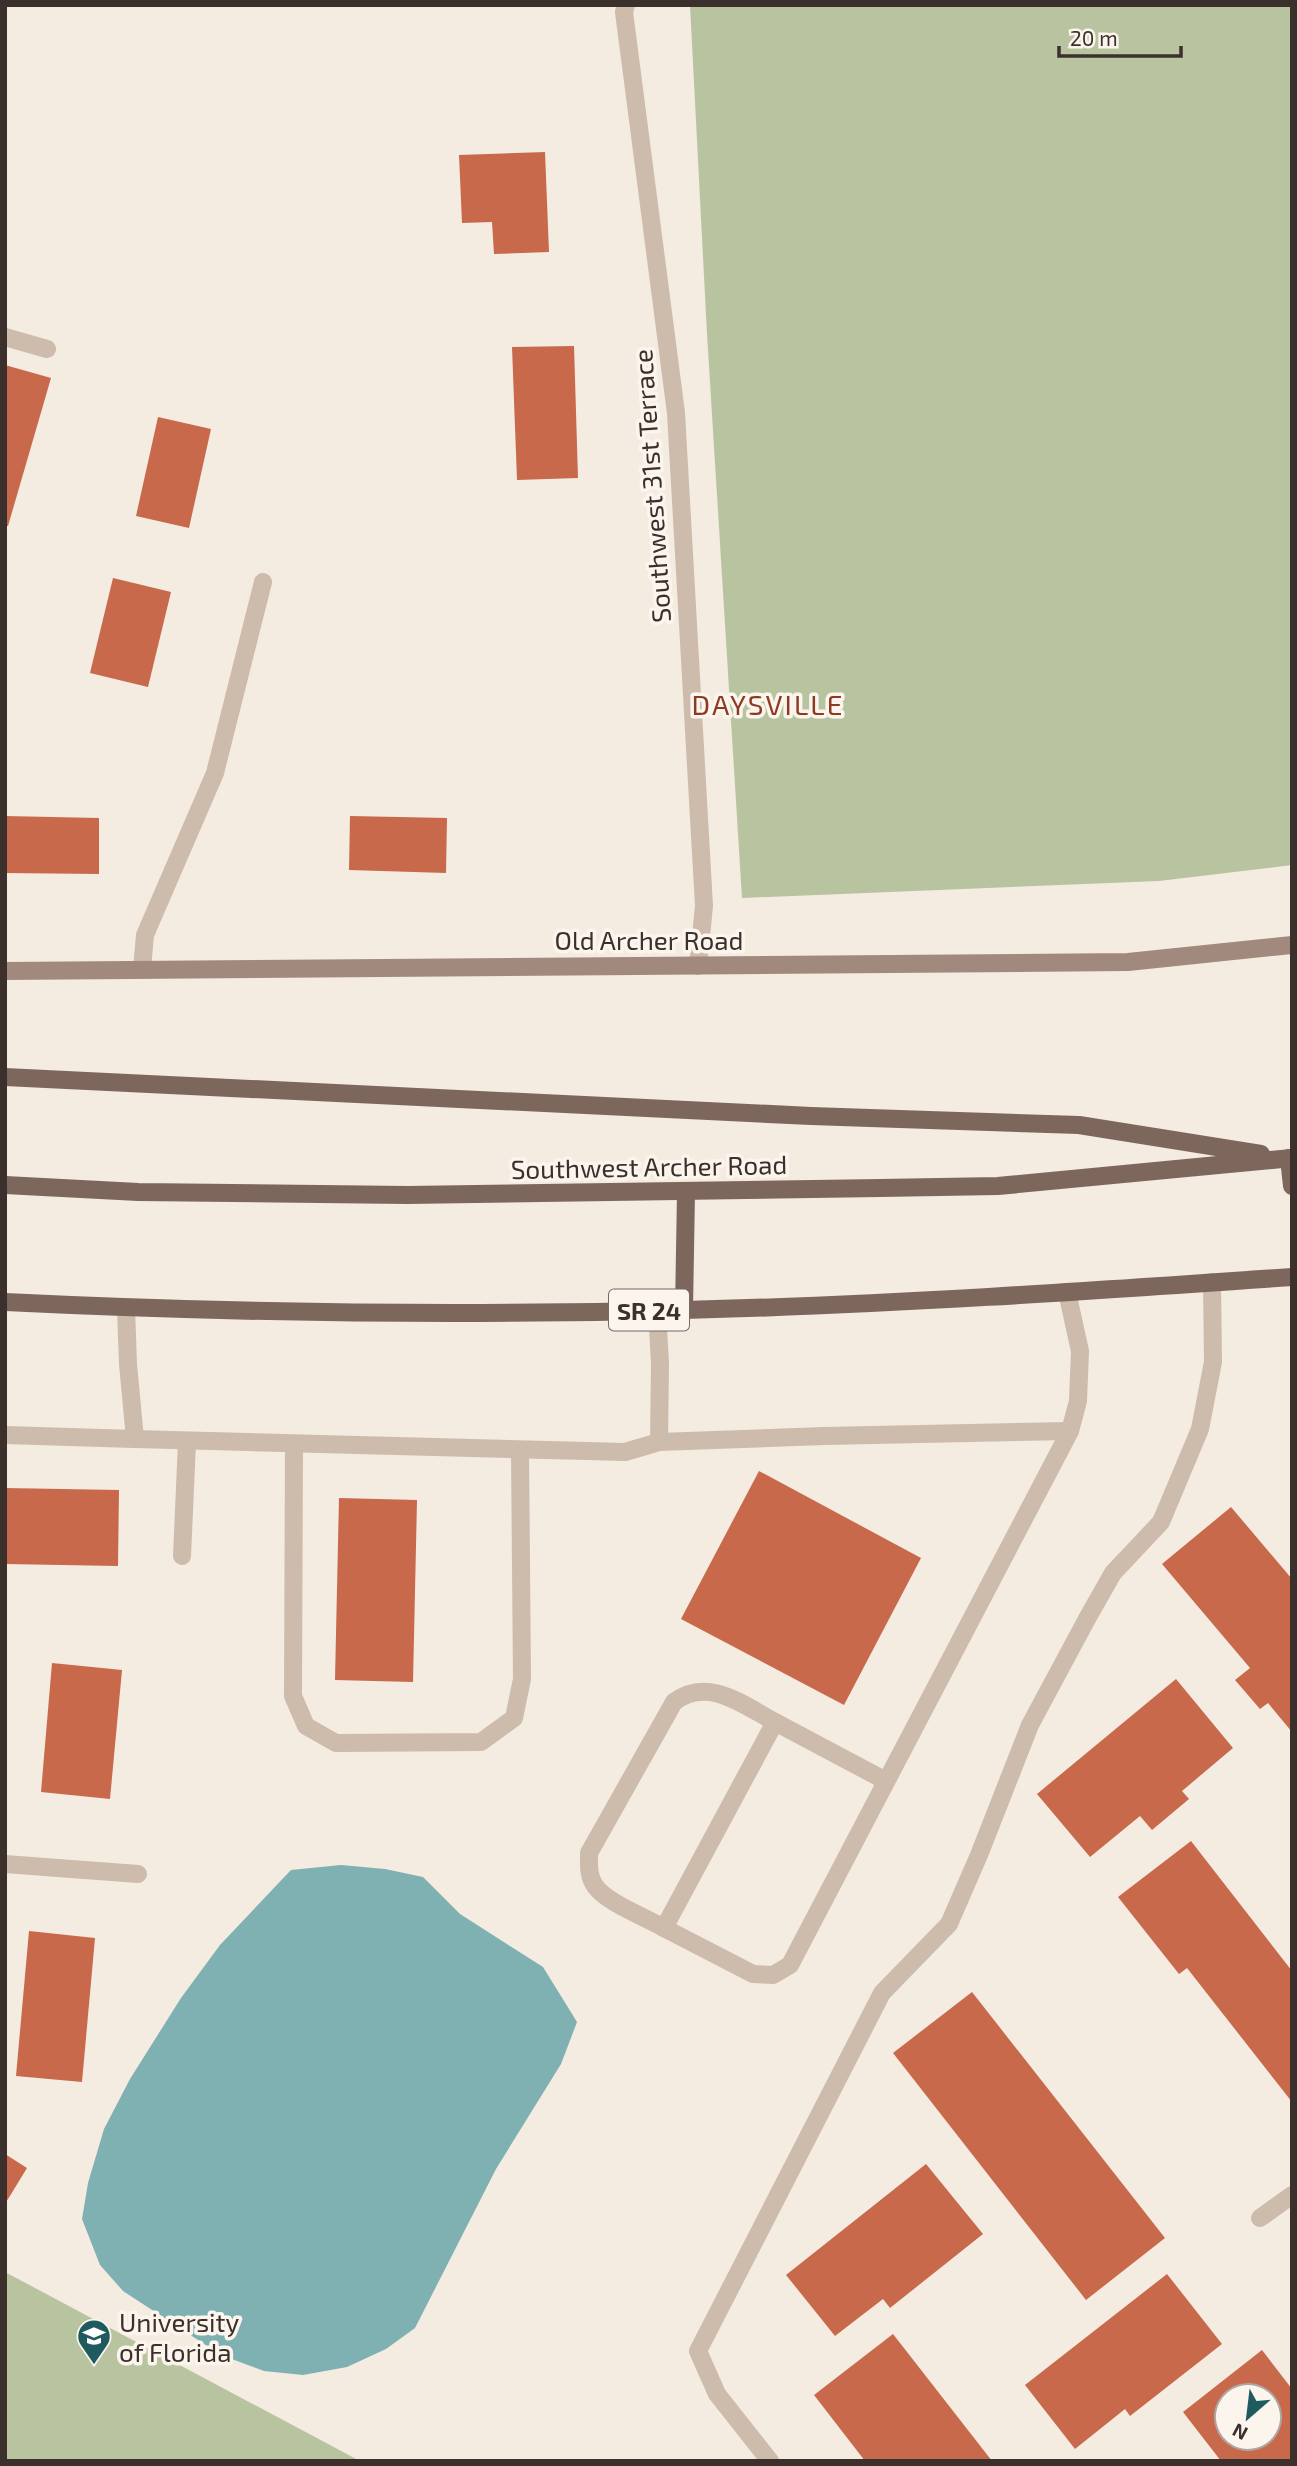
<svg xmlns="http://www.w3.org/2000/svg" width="1297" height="2466" viewBox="0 0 1297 2466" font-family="'Exo 2',sans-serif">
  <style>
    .green { fill: #b8c4a0 }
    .water { fill: #7fb0b2 }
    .building { fill: #c8694b; fill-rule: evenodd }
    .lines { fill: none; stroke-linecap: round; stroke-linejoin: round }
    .lane { stroke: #cdbbac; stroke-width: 18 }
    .street { stroke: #cdbbac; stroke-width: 18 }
    .secondary { stroke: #a18a7d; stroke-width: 18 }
    .primary { stroke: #7d675c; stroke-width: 18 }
    .labels { text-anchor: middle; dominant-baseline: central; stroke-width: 7; stroke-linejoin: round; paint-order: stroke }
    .shield { fill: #fbf5ee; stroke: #756b66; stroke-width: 2 }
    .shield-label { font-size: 24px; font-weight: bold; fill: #3b302b }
    .street-label { font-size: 26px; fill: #3b302b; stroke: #fbf5ee }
    .poi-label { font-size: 26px; fill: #3b302b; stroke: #fbf5ee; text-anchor: start }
    .neighbourhood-label { font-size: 28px; letter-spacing: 2px; fill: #8c3b22; stroke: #fbf5ee }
  </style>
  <rect width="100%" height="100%" fill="#f4ebe1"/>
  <g class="green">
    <path d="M 690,5 L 1292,5 L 1292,865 L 1159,881 L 742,898 L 707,334 Z"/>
    <path d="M 5,2272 L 360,2461 L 5,2461 Z"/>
  </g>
  <path class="water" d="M 341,1865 L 385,1869 L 423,1877 L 460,1914 L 543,1967 L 577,2022 L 561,2064 L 496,2169 L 415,2328 L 386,2349 L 347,2367 L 303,2375 L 264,2371 L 221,2355 L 123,2291 L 100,2265 L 82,2219 L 88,2183 L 104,2129 L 130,2079 L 181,1998 L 220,1945 L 291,1870 Z"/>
  <g class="building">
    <path d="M 545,152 L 549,252 L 494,254 L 492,222 L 462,223 L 459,155 Z"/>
    <path d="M 574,346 L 578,478 L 517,480 L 512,347 Z"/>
    <path d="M 5,365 L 51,378 L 8,526 L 5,526 Z"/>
    <path d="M 158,417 L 211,429 L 189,528 L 136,516 Z"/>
    <path d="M 113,578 L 171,592 L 148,687 L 90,673 Z"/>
    <path d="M 5,816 L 99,818 L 99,874 L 5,873 Z"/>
    <path d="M 350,816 L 447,818 L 446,873 L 349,870 Z"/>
    <path d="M 759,1471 L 921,1558 L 844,1705 L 681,1619 Z"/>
    <path d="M 5,1488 L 119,1490 L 118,1566 L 5,1564 Z"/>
    <path d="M 339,1498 L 417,1500 L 413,1682 L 335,1680 Z"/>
    <path d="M 1231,1507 L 1292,1579 L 1292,1732 L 1268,1703 L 1260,1709 L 1235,1680 L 1250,1668 L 1162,1564 Z"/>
    <path d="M 52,1663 L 122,1670 L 110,1799 L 41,1792 Z"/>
    <path d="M 1176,1679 L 1233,1748 L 1182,1791 L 1189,1799 L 1152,1830 L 1140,1816 L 1090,1857 L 1037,1794 Z"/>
    <path d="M 1191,1841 L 1292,1971 L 1292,2102 L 1187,1968 L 1179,1974 L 1118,1897 Z"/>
    <path d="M 29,1931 L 95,1938 L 82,2082 L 16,2076 Z"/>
    <path d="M 972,1992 L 1165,2238 L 1086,2300 L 893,2053 Z"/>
    <path d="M 5,2154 L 27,2168 L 5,2204 Z"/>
    <path d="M 926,2164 L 983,2234 L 890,2308 L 883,2299 L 835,2336 L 786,2275 Z"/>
    <path d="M 1167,2274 L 1222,2344 L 1130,2416 L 1125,2409 L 1075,2449 L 1025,2385 Z"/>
    <path d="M 893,2334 L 992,2461 L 865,2461 L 814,2395 Z"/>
    <path d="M 1262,2350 L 1292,2389 L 1292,2461 L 1221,2461 L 1183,2412 ZM 1227,2396 L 1269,2396 L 1269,2438 L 1227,2438 Z"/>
  </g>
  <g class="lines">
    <g class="lane">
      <path d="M 5,337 L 47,349"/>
      <path d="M 126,1308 L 128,1364 L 135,1439 L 625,1452 L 659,1442 L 660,1363 L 657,1310"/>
      <path d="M 5,1435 L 135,1439"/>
      <path d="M 659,1442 L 824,1436 L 1070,1431"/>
      <path d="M 294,1444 L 293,1696 L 306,1726 L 336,1743 L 481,1742 L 514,1718 L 522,1679 L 520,1450"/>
      <path d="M 182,1556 L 187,1442"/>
      <path d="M 886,1781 L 775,1722 L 664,1928 L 753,1974 L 773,1975 L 790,1965 L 1070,1431 L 1078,1401 L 1080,1351 L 1067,1292"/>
      <path d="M 664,1928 C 645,1917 607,1903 595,1886 C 588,1876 589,1865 589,1853 L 674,1702 C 708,1676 743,1705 775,1722"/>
      <path d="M 1260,2218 L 1292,2195"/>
      <path d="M 770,2461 L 717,2394 L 698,2351 L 882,1993 L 949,1924 L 979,1855 L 1030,1725 L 1088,1617 L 1113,1573 L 1161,1522 L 1200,1429 L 1213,1362 L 1212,1282"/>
    </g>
    <g class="street">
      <path d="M 626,5 L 624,12 L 676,413 L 704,906 L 698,966"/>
      <path d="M 142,969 L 145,935 L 215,773 L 263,582"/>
      <path d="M 5,1864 L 138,1874"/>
    </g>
    <path class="secondary" d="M 5,971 L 1128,962 L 1292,945"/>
    <g class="primary">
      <path d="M 5,1077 L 811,1116 L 1079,1125 L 1261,1154"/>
      <path d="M 1289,1158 L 1292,1186"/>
      <path d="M 5,1185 L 138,1192 L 407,1195 L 880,1188 L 998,1186 L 1292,1158"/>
      <path d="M 5,1302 C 231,1313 458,1316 684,1310 C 887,1305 1090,1291 1292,1277"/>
      <path d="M 684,1310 L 686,1192"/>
    </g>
  </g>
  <defs>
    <g id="university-pin" transform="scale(1.75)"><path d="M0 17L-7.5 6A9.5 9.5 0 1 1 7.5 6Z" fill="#1f5a5e" stroke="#fbf5ee"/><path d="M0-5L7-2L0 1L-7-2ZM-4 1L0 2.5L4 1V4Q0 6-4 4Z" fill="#fff"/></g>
  </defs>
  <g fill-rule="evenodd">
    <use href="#university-pin" x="94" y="2336"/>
  </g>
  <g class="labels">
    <rect class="shield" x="609" y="1289.5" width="80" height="41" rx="5"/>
    <g class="shield-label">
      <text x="649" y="1310">SR 24</text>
    </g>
    <g class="street-label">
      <text transform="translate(651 486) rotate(-94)">Southwest 31st Terrace</text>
      <text x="649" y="939">Old Archer Road</text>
      <text transform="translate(649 1166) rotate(-1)">Southwest Archer Road</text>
    </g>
    <g class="poi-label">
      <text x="119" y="2321">University<tspan x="119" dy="30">of Florida</tspan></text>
    </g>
    <g class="neighbourhood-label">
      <text x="768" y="704">DAYSVILLE</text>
    </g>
  </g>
  <rect width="1297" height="2466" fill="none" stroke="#3b302b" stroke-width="14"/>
  <g transform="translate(1248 2417) rotate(208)"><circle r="33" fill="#fbf5ee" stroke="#aea6a0" stroke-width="2"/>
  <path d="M0-5L12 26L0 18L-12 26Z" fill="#1f5a5e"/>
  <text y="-10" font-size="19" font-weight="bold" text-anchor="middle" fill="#3b302b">N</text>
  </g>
  <path d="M1059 46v10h122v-10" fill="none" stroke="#3b302b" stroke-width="3.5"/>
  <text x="1070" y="46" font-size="21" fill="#3b302b" stroke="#fbf5ee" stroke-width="5" paint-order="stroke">20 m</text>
</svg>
